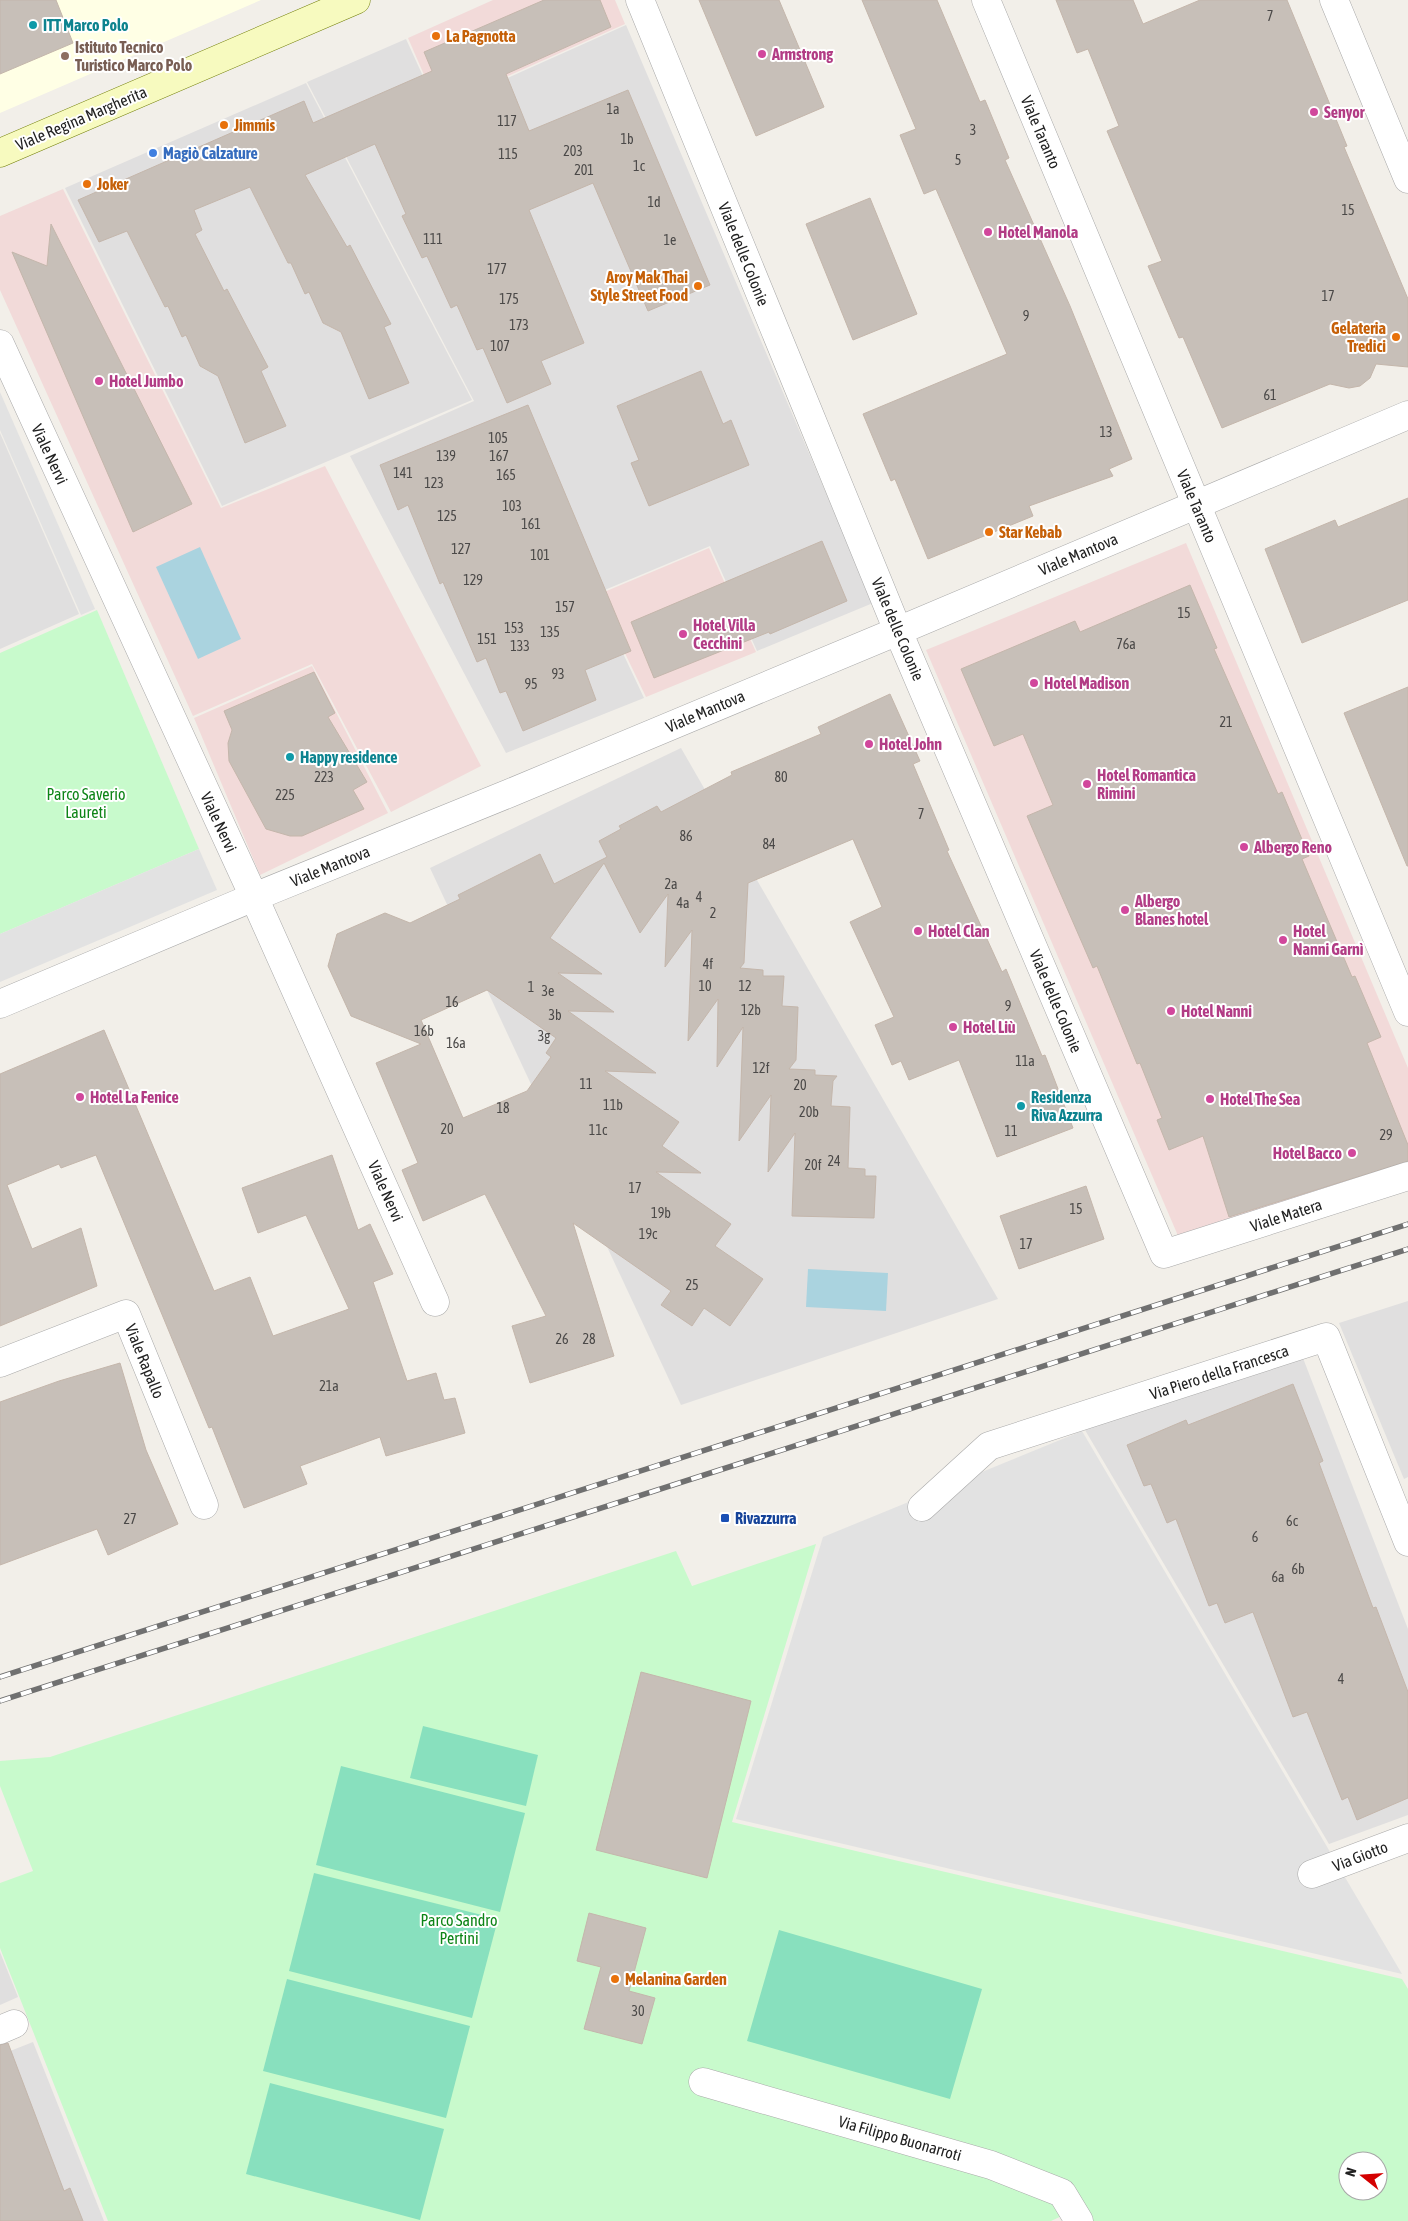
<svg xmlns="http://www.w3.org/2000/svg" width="1408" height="2221" viewBox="0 0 1408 2221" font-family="'Asap Condensed',sans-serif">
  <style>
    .residential { fill: #e0dfdf }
    .commercial { fill: #f2dad9 }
    .education { fill: #ffffe5 }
    .park { fill: #c8facc; fill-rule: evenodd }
    .pitch { fill: #88e0be }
    .parking { fill: #e2e2e2 }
    .water { fill: #aad3df }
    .building { fill: #c7bfb8; stroke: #c4b6ab; fill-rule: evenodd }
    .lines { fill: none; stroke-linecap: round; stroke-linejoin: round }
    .street-casing { stroke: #a9a9a9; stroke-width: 29 }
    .secondary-casing { stroke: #707d05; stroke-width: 29 }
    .street { stroke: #fff; stroke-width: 28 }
    .secondary { stroke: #f7fabf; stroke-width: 28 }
    .rail-casing { stroke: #707070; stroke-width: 5.5 }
    .rail { stroke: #fff; stroke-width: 4; stroke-dasharray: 11; stroke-linecap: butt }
    .culture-dot { fill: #0f9aa8; stroke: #fff; stroke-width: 2 }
    .food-dot { fill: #e8710a; stroke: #fff; stroke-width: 2 }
    .hotel-dot { fill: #d1479c; stroke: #fff; stroke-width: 2 }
    .education-dot { fill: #8d6e63; stroke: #fff; stroke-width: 2 }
    .shop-dot { fill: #3f7fe0; stroke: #fff; stroke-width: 2 }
    .transit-dot { fill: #1a4fb4; stroke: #fff; stroke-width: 2 }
    .labels { text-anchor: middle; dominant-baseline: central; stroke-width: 4; stroke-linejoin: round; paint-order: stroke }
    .number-label { font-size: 14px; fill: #4b4948 }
    .culture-label { font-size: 16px; font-weight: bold; fill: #0d838f; stroke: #fff; text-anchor: start }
    .food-label { font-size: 16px; font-weight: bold; fill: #c56008; stroke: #fff; text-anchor: start }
    .education-label { font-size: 16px; font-weight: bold; fill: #785e54; stroke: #fff; text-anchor: start }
    .hotel-label { font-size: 16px; font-weight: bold; fill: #b23c85; stroke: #fff; text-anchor: start }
    .street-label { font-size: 16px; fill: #222; stroke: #fff }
    .shop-label { font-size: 16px; font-weight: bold; fill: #366cbe; stroke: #fff; text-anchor: start }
    .park-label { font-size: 16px; fill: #0c8416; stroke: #fff }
    .transit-label { font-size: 16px; font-weight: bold; fill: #164399; stroke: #fff; text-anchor: start }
  </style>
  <rect width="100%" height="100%" fill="#f2efe9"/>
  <g class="residential">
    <path d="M 626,25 L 873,603 L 757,651 L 710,546 L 595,594 L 644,698 L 506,753 L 350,456 L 474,401 L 307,82 L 406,39 L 438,109 Z"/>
    <path d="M 306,83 L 472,400 L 222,506 L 65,188 Z"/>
    <path d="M 0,433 L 79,614 L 0,649 Z"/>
    <path d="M 681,748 L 998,1299 L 681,1405 L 430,868 Z"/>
    <path d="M 1408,1301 L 1408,1477 L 1404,1479 L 1339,1323 Z"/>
    <path d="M 1301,1353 L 1408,1629 L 1408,1815 L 1329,1844 L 1085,1430 Z"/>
    <path d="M 0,1952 L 18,1997 L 0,2005 Z"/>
    <path d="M 33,2042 L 104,2221 L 0,2221 L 0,2055 Z"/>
  </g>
  <g class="commercial">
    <path d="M 493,0 L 615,0 L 625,24 L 438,107 L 408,38 Z"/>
    <path d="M 63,189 L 221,508 L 325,466 L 481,766 L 391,812 L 312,664 L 193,716 L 0,290 L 0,216 Z"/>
    <path d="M 1186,543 L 1408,1068 L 1408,1166 L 1179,1238 L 926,650 Z"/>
    <path d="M 709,548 L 756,652 L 646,697 L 597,595 Z"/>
    <path d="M 312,666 L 388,813 L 260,875 L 194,718 Z"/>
  </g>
  <path class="education" d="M 0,0 L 261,0 L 0,113 Z"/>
  <g class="park">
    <path d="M 97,610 L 199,849 L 0,934 L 0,653 Z"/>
    <path d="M 816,1544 L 732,1822 L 1402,1979 L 1408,1989 L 1408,2221 L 1089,2221 L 1081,2207 L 1051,2221 L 108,2221 L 0,1948 L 0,1883 L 33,1871 L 0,1786 L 0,1761 L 50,1757 L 676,1551 L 692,1586 ZM 1348,2161 L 1378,2161 L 1378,2191 L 1348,2191 Z"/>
  </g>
  <g class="pitch">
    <path d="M 423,1726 L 538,1755 L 526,1806 L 410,1778 Z"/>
    <path d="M 341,1766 L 525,1813 L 500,1912 L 316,1865 Z"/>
    <path d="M 314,1873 L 498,1919 L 472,2018 L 289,1971 Z"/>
    <path d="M 779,1930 L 982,1989 L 950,2099 L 747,2041 Z"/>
    <path d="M 287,1979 L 470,2026 L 446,2118 L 263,2071 Z"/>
    <path d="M 270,2083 L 444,2129 L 420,2220 L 246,2174 Z"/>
  </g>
  <g class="parking">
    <path d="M 0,392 L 95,609 L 81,615 L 0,430 Z"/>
    <path d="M 199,849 L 217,890 L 0,982 L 0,934 Z"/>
    <path d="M 1082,1431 L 1402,1974 L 736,1819 L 823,1537 Z"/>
  </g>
  <g class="water">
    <path d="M 200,547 L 241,639 L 198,659 L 156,567 Z"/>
    <path d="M 808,1269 L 888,1273 L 886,1311 L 806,1307 Z"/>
  </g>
  <g class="building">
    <path d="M 0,0 L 56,0 L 73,43 L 0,74 Z"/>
    <path d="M 544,0 L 600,0 L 611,27 L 506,74 L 529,131 L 628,90 L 710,285 L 648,311 L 593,183 L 529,210 L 584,343 L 541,361 L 551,384 L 507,403 L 483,348 L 477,350 L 457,305 L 451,308 L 427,256 L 422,258 L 402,216 L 406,214 L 375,144 L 305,175 L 347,247 L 350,245 L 391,324 L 384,327 L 409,383 L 369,399 L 341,332 L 323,323 L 309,292 L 305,294 L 291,263 L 288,263 L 250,187 L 194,210 L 202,230 L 195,234 L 224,291 L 227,289 L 268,367 L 261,371 L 286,426 L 245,443 L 218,376 L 200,366 L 186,335 L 182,337 L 168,306 L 165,307 L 127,231 L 99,242 L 78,200 L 304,101 L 313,123 L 432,71 L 424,52 Z"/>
    <path d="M 699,0 L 779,0 L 824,107 L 756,136 Z"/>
    <path d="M 862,0 L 937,0 L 980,102 L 985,100 L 1009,158 L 1005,160 L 1070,306 L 1132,459 L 1109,469 L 1113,476 L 1029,506 L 1033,516 L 928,559 L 895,479 L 891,481 L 863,414 L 1007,354 L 936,189 L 924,194 L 900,135 L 916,129 Z"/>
    <path d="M 1056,0 L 1133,0 L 1143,24 L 1200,0 L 1287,0 L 1347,146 L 1344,147 L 1408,299 L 1408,367 L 1376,364 L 1370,378 L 1360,386 L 1349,388 L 1330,384 L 1222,428 L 1183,337 L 1179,338 L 1148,266 L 1162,261 L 1107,131 L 1119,126 L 1088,49 L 1077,53 Z"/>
    <path d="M 870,198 L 917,314 L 853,340 L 806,224 Z"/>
    <path d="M 51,224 L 192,504 L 133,532 L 12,252 L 47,266 Z"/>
    <path d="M 701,371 L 723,424 L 731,420 L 749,465 L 649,506 L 631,463 L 639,460 L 617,406 Z"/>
    <path d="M 528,405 L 631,651 L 585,670 L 596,700 L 523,731 L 506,691 L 500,693 L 486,658 L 477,662 L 443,582 L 440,584 L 408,505 L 398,510 L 380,465 Z"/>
    <path d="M 1408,498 L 1408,600 L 1302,643 L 1265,549 L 1335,520 L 1338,527 Z"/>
    <path d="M 822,541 L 847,601 L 770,634 L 769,632 L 654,678 L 631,622 Z"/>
    <path d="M 1190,585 L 1217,648 L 1214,649 L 1278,794 L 1282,792 L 1309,856 L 1302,859 L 1352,977 L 1355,976 L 1381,1037 L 1367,1043 L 1408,1145 L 1408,1161 L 1229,1217 L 1203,1136 L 1169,1150 L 1157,1120 L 1162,1118 L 1140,1063 L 1137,1064 L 1097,966 L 1093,968 L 1052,874 L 1027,816 L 1053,805 L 1023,734 L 994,746 L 961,669 L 1075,621 L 1080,632 Z"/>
    <path d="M 314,672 L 335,713 L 328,717 L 367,782 L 353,790 L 364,809 L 302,836 L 290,836 L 266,829 L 229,761 L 228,743 L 232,730 L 224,711 Z"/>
    <path d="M 1408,687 L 1408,866 L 1407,866 L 1344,713 Z"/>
    <path d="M 890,694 L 920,761 L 913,764 L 949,850 L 947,851 L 1002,972 L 1006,969 L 1042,1056 L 1045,1055 L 1073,1128 L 997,1157 L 959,1060 L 909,1080 L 901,1061 L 892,1065 L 875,1025 L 894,1017 L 850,922 L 882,907 L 853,839 L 748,883 L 744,963 L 740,968 L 763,970 L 763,976 L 784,976 L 782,1006 L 798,1007 L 796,1060 L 789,1069 L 815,1070 L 815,1075 L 837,1076 L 833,1081 L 831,1106 L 850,1107 L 848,1168 L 865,1169 L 865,1176 L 876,1176 L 874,1218 L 792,1216 L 795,1133 L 768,1172 L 771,1095 L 739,1141 L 743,1027 L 717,1067 L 718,999 L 688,1041 L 692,930 L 665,967 L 668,894 L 640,933 L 604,863 L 550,938 L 602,974 L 558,973 L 614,1012 L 568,1011 L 656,1073 L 605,1071 L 679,1122 L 662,1146 L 701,1173 L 656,1172 L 731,1224 L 715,1246 L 763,1279 L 730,1326 L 704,1308 L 692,1326 L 661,1305 L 671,1291 L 573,1223 L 614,1356 L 530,1383 L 512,1326 L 546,1316 L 485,1194 L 423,1221 L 402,1170 L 418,1163 L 376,1063 L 421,1044 L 351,1016 L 328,966 L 337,934 L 385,913 L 410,923 L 460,899 L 458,895 L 540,854 L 554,884 L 607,857 L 599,841 L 621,829 L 619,826 L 657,806 L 661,812 L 732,775 L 731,772 L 821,734 L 818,727 ZM 487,990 L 556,1038 L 546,1053 L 551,1057 L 527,1091 L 463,1118 L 421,1020 Z"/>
    <path d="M 104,1030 L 214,1291 L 250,1277 L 273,1336 L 349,1309 L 306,1215 L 258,1233 L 242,1188 L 332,1155 L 358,1230 L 370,1224 L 393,1274 L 373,1282 L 407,1381 L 436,1373 L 444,1400 L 455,1398 L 465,1433 L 386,1456 L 380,1437 L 300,1466 L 307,1484 L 244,1508 L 212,1427 L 209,1428 L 96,1155 L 61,1168 L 59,1164 L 7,1185 L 32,1249 L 81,1228 L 97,1286 L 0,1326 L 0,1074 Z"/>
    <path d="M 1086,1186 L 1104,1239 L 1019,1269 L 1000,1216 Z"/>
    <path d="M 120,1363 L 146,1450 L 178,1524 L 108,1555 L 97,1529 L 0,1565 L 0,1402 L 59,1381 Z"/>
    <path d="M 1293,1384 L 1323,1461 L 1319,1463 L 1373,1608 L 1376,1607 L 1408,1692 L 1408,1798 L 1357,1820 L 1348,1797 L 1342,1800 L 1307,1712 L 1293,1717 L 1253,1612 L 1225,1623 L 1217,1603 L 1209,1606 L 1176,1519 L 1167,1523 L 1151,1484 L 1144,1486 L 1127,1445 L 1186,1420 L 1188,1425 Z"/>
    <path d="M 641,1672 L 751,1701 L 707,1878 L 596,1850 Z"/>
    <path d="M 589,1913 L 646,1928 L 629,1991 L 655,1998 L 642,2044 L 584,2029 L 601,1967 L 577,1961 Z"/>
    <path d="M 8,2043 L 64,2191 L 70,2188 L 83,2221 L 0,2221 L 0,2045 Z"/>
  </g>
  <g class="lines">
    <g class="street-casing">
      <g id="street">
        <path d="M 640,0 L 898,631 L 1164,1254 L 1408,1176"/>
        <path d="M 986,0 L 1408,1012"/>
        <path d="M 1334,0 L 1408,179"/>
        <path d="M 0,344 L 254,897 L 435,1302"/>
        <path d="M 0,1004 L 254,897 L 510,793 L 898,631 L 1408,415"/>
        <path d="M 0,1363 L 126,1314 L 204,1505"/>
        <path d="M 922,1507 L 989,1446 L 1326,1337 L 1408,1542"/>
        <path d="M 1312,1874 L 1408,1838"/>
        <path d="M 0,2030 L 14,2024"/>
        <path d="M 703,2082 L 991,2165 L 1062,2193 L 1079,2221"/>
      </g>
    </g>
    <g class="secondary-casing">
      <path id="secondary" d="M 0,153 L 356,0"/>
    </g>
    <use href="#street" class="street"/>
    <use href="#secondary" class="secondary"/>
    <g class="rail-casing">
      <g id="rail">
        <path d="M 0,1677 L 1408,1224"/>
        <path d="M 0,1701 L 1408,1249"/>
      </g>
    </g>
    <use href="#rail" class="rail"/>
  </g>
  <g class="culture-dot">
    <circle cx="33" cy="25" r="5"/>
    <circle cx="290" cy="757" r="5"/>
    <circle cx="1021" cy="1106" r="5"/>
  </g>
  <g class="food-dot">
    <circle cx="436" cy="36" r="5"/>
    <circle cx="224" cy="125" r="5"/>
    <circle cx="87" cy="184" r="5"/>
    <circle cx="698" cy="286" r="5"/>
    <circle cx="1396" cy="337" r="5"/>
    <circle cx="989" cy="532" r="5"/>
    <circle cx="615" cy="1979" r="5"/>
  </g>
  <g class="hotel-dot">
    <circle cx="762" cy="54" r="5"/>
    <circle cx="1314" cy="112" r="5"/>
    <circle cx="988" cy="232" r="5"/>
    <circle cx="99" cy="381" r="5"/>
    <circle cx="683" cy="634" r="5"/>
    <circle cx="1034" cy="683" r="5"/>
    <circle cx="869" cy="744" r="5"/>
    <circle cx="1087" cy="784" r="5"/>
    <circle cx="1244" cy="847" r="5"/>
    <circle cx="1125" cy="910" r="5"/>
    <circle cx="918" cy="931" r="5"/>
    <circle cx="1283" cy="940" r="5"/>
    <circle cx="1171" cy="1011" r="5"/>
    <circle cx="953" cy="1027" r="5"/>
    <circle cx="80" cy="1097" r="5"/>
    <circle cx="1210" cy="1099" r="5"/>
    <circle cx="1352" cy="1153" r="5"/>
  </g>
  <circle class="education-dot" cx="65" cy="56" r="5"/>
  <circle class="shop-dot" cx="153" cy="153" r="5"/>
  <rect class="transit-dot" x="720" y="1513" width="10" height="10" rx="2.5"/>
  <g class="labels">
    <g class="number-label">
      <text x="1270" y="16">7</text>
      <text x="613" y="109">1a</text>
      <text x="507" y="121">117</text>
      <text x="973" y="130">3</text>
      <text x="627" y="139">1b</text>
      <text x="573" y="151">203</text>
      <text x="508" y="154">115</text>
      <text x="958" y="160">5</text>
      <text x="639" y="166">1c</text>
      <text x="584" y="170">201</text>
      <text x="654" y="202">1d</text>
      <text x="1348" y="210">15</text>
      <text x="433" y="239">111</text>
      <text x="670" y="240">1e</text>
      <text x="497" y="269">177</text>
      <text x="1328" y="296">17</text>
      <text x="509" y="299">175</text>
      <text x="1026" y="316">9</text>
      <text x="519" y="325">173</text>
      <text x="500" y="346">107</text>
      <text x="1270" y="395">61</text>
      <text x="1106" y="432">13</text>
      <text x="498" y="438">105</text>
      <text x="446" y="456">139</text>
      <text x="499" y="456">167</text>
      <text x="403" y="473">141</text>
      <text x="506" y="475">165</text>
      <text x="434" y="483">123</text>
      <text x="512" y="506">103</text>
      <text x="447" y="516">125</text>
      <text x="531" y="524">161</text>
      <text x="461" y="549">127</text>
      <text x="540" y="555">101</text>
      <text x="473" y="580">129</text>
      <text x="565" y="607">157</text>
      <text x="1184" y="613">15</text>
      <text x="514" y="628">153</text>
      <text x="550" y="632">135</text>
      <text x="487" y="639">151</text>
      <text x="1126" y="644">76a</text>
      <text x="520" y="646">133</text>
      <text x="558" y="674">93</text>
      <text x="531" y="684">95</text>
      <text x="1226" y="722">21</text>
      <text x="324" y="777">223</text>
      <text x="781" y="777">80</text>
      <text x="285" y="795">225</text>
      <text x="921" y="814">7</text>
      <text x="686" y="836">86</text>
      <text x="769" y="844">84</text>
      <text x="671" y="884">2a</text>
      <text x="699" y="897">4</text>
      <text x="683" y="903">4a</text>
      <text x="713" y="913">2</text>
      <text x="708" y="964">4f</text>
      <text x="705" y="986">10</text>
      <text x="745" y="986">12</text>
      <text x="531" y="987">1</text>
      <text x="548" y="991">3e</text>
      <text x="452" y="1002">16</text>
      <text x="1008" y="1006">9</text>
      <text x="751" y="1010">12b</text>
      <text x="555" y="1015">3b</text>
      <text x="424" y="1031">16b</text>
      <text x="544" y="1036">3g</text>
      <text x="456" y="1043">16a</text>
      <text x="1025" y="1061">11a</text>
      <text x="761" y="1068">12f</text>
      <text x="586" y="1084">11</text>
      <text x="800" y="1085">20</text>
      <text x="613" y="1105">11b</text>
      <text x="503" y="1108">18</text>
      <text x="809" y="1112">20b</text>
      <text x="447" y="1129">20</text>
      <text x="598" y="1130">11c</text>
      <text x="1011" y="1131">11</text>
      <text x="1386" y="1135">29</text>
      <text x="834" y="1161">24</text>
      <text x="813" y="1165">20f</text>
      <text x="635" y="1188">17</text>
      <text x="1076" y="1209">15</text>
      <text x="661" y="1213">19b</text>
      <text x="648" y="1234">19c</text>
      <text x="1026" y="1244">17</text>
      <text x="692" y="1285">25</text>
      <text x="562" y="1339">26</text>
      <text x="589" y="1339">28</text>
      <text x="329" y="1386">21a</text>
      <text x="130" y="1519">27</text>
      <text x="1292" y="1521">6c</text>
      <text x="1255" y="1537">6</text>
      <text x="1298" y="1569">6b</text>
      <text x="1278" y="1577">6a</text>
      <text x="1341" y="1679">4</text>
      <text x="638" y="2011">30</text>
    </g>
    <g class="culture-label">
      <text x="43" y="25">ITT Marco Polo</text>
      <text x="300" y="757">Happy residence</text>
      <text x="1031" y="1097">Residenza<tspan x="1031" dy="18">Riva Azzurra</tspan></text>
    </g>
    <g class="food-label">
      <text x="446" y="36">La Pagnotta</text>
      <text x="234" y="125">Jimmis</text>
      <text x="97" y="184">Joker</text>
      <text x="688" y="277" text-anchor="end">Aroy Mak Thai<tspan x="688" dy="18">Style Street Food</tspan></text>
      <text x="1386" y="328" text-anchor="end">Gelateria<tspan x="1386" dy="18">Tredici</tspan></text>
      <text x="999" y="532">Star Kebab</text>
      <text x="625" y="1979">Melanina Garden</text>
    </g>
    <g class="education-label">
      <text x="75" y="47">Istituto Tecnico<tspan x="75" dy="18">Turistico Marco Polo</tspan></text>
    </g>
    <g class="hotel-label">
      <text x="772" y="54">Armstrong</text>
      <text x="1324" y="112">Senyor</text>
      <text x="998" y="232">Hotel Manola</text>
      <text x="109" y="381">Hotel Jumbo</text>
      <text x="693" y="625">Hotel Villa<tspan x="693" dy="18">Cecchini</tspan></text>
      <text x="1044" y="683">Hotel Madison</text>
      <text x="879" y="744">Hotel John</text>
      <text x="1097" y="775">Hotel Romantica<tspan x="1097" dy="18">Rimini</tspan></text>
      <text x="1254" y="847">Albergo Reno</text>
      <text x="1135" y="901">Albergo<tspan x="1135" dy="18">Blanes hotel</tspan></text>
      <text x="928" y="931">Hotel Clan</text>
      <text x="1293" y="931">Hotel<tspan x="1293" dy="18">Nanni Garnì</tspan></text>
      <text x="1181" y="1011">Hotel Nanni</text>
      <text x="963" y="1027">Hotel Liù</text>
      <text x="90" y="1097">Hotel La Fenice</text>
      <text x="1220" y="1099">Hotel The Sea</text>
      <text x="1342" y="1153" text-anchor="end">Hotel Bacco</text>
    </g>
    <g class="street-label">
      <text transform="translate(81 118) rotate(-23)">Viale Regina Margherita</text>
      <text transform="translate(1041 132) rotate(67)">Viale Taranto</text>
      <text transform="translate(744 254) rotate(68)">Viale delle Colonie</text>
      <text transform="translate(50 454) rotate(65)">Viale Nervi</text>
      <text transform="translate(1197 506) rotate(67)">Viale Taranto</text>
      <text transform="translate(1078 554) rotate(-23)">Viale Mantova</text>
      <text transform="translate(898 629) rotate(67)">Viale delle Colonie</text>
      <text transform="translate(705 711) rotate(-23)">Viale Mantova</text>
      <text transform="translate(219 822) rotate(65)">Viale Nervi</text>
      <text transform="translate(330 866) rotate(-22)">Viale Mantova</text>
      <text transform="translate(1056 1001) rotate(67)">Viale delle Colonie</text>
      <text transform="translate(386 1191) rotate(66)">Viale Nervi</text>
      <text transform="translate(1286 1215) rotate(-18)">Viale Matera</text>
      <text transform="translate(145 1361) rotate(68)">Viale Rapallo</text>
      <text transform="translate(1219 1372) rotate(-18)">Via Piero della Francesca</text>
      <text transform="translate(1360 1856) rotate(-21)">Via Giotto</text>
      <text transform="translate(900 2138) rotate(16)">Via Filippo Buonarroti</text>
    </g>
    <g class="shop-label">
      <text x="163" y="153">Magiò Calzature</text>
    </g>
    <g class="park-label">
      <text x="86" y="794">Parco Saverio<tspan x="86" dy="18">Laureti</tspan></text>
      <text x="459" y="1920">Parco Sandro<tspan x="459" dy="18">Pertini</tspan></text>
    </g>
    <g class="transit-label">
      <text x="735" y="1518">Rivazzurra</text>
    </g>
  </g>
  <g transform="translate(1363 2176) rotate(287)"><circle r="24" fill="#ffffff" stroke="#a7a7a7"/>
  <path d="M0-4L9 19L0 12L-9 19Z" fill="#d40000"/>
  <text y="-8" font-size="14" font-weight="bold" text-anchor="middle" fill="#222222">N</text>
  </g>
</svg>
